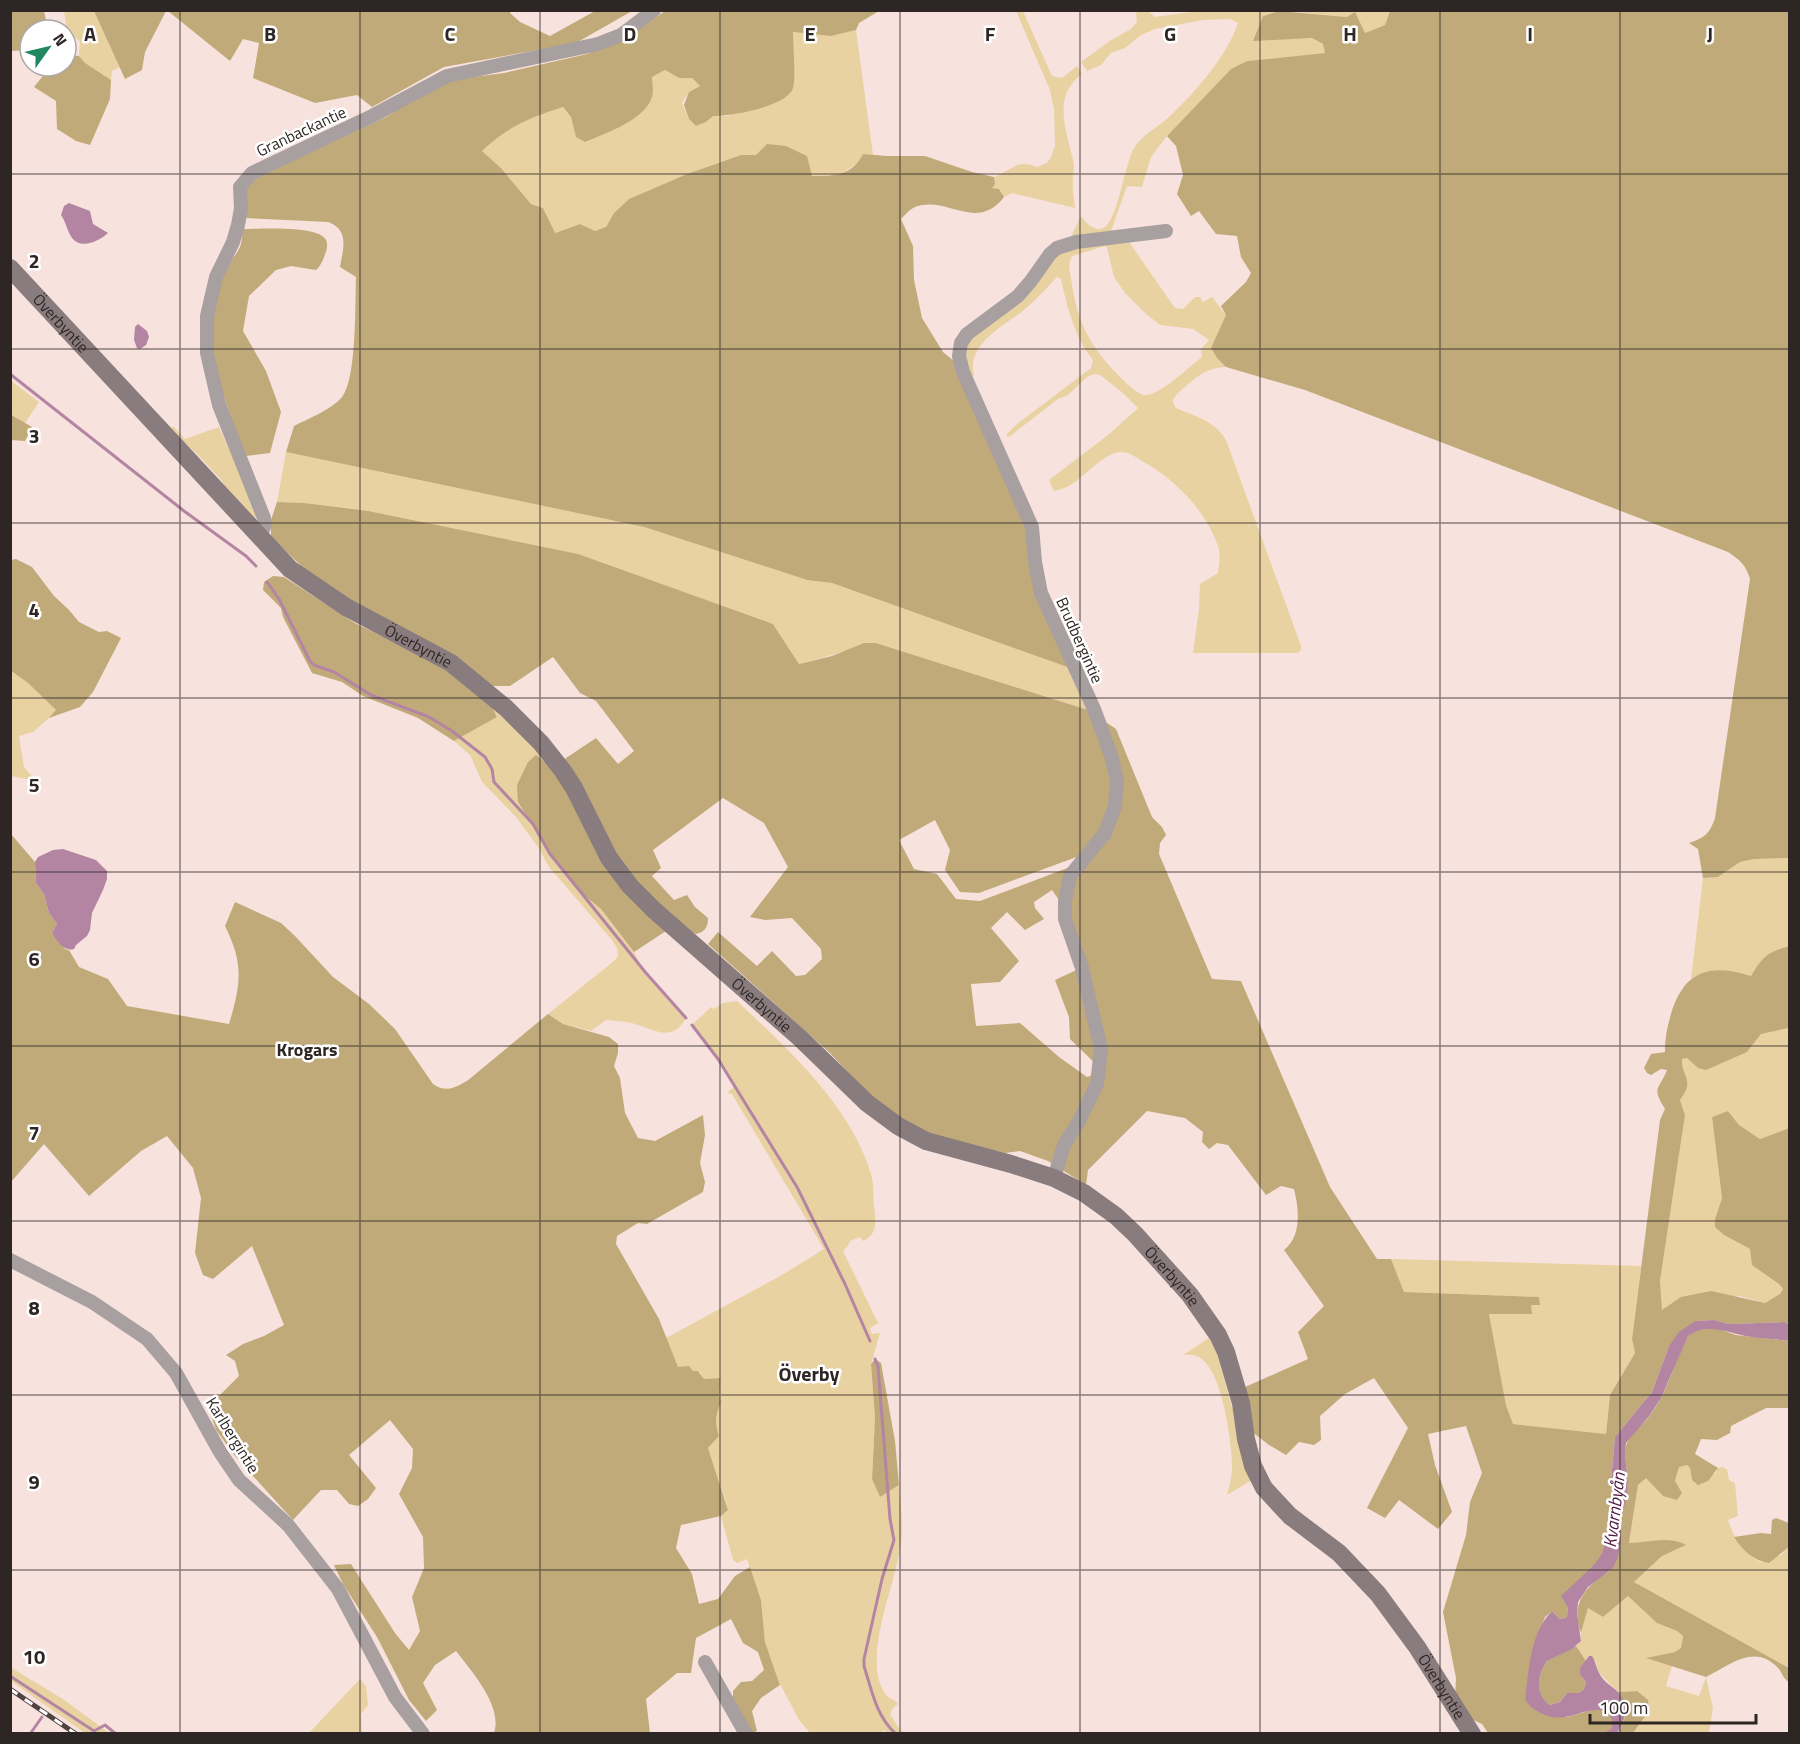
<svg xmlns="http://www.w3.org/2000/svg" width="1800" height="1744" viewBox="0 0 1800 1744" font-family="'Titillium Web',sans-serif">
  <style>
    .green { fill: #e9d2a2; fill-rule: evenodd }
    .forest { fill: #c1aa79; fill-rule: evenodd }
    .water { fill: #b485a3 }
    .lines { fill: none; stroke-linecap: round; stroke-linejoin: round }
    .stream { stroke: #b485a3; stroke-width: 3 }
    .street { stroke: #a89fa0; stroke-width: 14 }
    .secondary { stroke: #897c7e; stroke-width: 18 }
    .rail-casing { stroke: #4d4341; stroke-width: 5 }
    .rail { stroke: #fff; stroke-width: 3; stroke-dasharray: 9; stroke-linecap: butt }
    .grid { fill: none; stroke: #2e2624; stroke-width: 1.5; stroke-opacity: 0.55 }
    .labels { text-anchor: middle; dominant-baseline: central; stroke-width: 5; stroke-linejoin: round; paint-order: stroke }
    .street-label { font-size: 16px; fill: #2e2624; stroke: #fff }
    .neighbourhood-label { font-size: 18px; font-weight: bold; fill: #2e2624; stroke: #fff }
    .water-label { font-size: 18px; font-style: italic; fill: #50163f; stroke: #fff }
    .quarter-label { font-size: 20px; font-weight: bold; fill: #2e2624; stroke: #fff }
    .grid-label { font-size: 20px; text-anchor: middle; font-weight: bold; fill: #2e2624; stroke: #fff; stroke-width: 5; stroke-linejoin: round; paint-order: stroke }
  </style>
  <rect width="100%" height="100%" fill="#f8e2dd"/>
  <g class="green">
    <path d="M 64,11 L 94,11 L 120,67 L 112,71 L 111,80 L 84,63 L 79,56 L 80,41 L 67,32 Z"/>
    <path d="M 1016,11 L 1023,11 L 1052,76 L 1062,78 L 1077,66 L 1082,74 C 1050,98 1068,133 1074,165 C 1074,170 1073,174 1073,179 C 1072,189 1074,198 1075,208 L 1012,193 L 1004,197 L 999,189 L 991,188 L 995,184 L 994,177 C 1011,171 1017,158 1037,167 L 1047,163 L 1051,157 L 1055,146 L 1054,109 L 1050,90 Z"/>
    <path d="M 1136,11 L 1148,11 L 1155,17 L 1199,11 L 1279,11 L 1263,16 L 1254,40 L 1312,38 L 1323,44 L 1326,53 L 1247,61 L 1231,69 L 1167,136 L 1151,157 L 1142,187 L 1127,186 L 1111,231 L 1070,239 L 1081,216 C 1086,224 1098,235 1107,225 C 1117,215 1125,168 1132,152 C 1141,134 1158,128 1171,115 C 1196,91 1227,56 1238,23 L 1230,19 L 1203,20 L 1155,29 L 1141,35 L 1125,48 L 1111,53 L 1101,65 L 1087,71 L 1081,62 L 1111,40 L 1131,29 L 1137,22 Z"/>
    <path d="M 1287,11 L 1390,11 L 1385,25 L 1365,33 L 1347,17 Z"/>
    <path d="M 856,30 L 873,155 L 863,154 L 858,163 L 839,175 L 812,176 L 756,155 L 741,155 L 687,174 L 629,199 L 614,213 L 606,227 L 595,231 L 580,224 L 554,233 L 543,208 L 531,204 L 501,168 L 482,151 C 509,126 529,118 563,107 L 571,117 L 576,136 L 652,97 L 652,77 L 665,70 L 679,78 L 692,78 L 700,86 L 689,92 L 682,103 L 689,119 L 696,126 L 706,122 L 713,116 L 727,116 L 774,104 L 793,88 L 793,32 L 831,36 Z"/>
    <path d="M 1129,242 L 1175,308 L 1183,309 L 1195,297 L 1200,297 L 1203,302 L 1212,297 L 1226,315 L 1211,348 L 1217,358 L 1226,367 C 1205,367 1192,381 1177,394 C 1172,399 1172,402 1176,408 C 1195,416 1215,421 1226,440 L 1301,646 L 1301,650 L 1298,653 L 1193,653 L 1199,609 L 1200,584 L 1218,573 C 1219,564 1221,555 1218,546 C 1205,510 1175,479 1142,461 C 1136,457 1129,452 1121,452 C 1104,452 1083,479 1067,487 C 1063,489 1058,490 1054,491 L 1049,480 L 1108,435 L 1138,408 L 1123,393 L 1100,375 L 1094,374 L 1087,377 L 1068,395 L 1058,399 L 1009,437 L 1006,435 L 1017,424 L 1091,368 L 1093,360 C 1075,338 1067,307 1061,279 L 1057,277 C 1046,289 1036,300 1024,310 C 1003,327 966,344 974,376 L 971,378 C 964,362 962,351 973,336 L 1063,249 ZM 1105,246 L 1107,248 L 1114,277 L 1125,293 L 1145,313 L 1160,325 L 1193,329 L 1209,340 L 1201,349 L 1202,357 C 1190,366 1158,397 1145,395 C 1136,394 1128,384 1122,379 C 1090,347 1077,323 1071,278 C 1069,268 1068,265 1072,256 Z"/>
    <path d="M 10,380 L 39,402 L 25,423 L 11,414 Z"/>
    <path d="M 173,426 L 185,439 L 219,427 L 258,513 L 255,520 L 231,498 L 222,481 L 200,457 L 170,430 Z"/>
    <path d="M 286,452 L 644,527 L 807,580 L 832,583 L 1070,668 L 1088,710 L 876,643 L 799,664 L 773,624 L 304,503 L 277,502 Z"/>
    <path d="M 10,671 L 28,683 L 57,711 L 33,732 L 19,736 L 24,767 L 36,781 L 11,776 Z"/>
    <path d="M 491,705 L 531,744 L 555,770 L 518,802 L 550,854 L 580,892 L 601,909 L 634,952 L 645,974 L 686,1018 C 673,1043 654,1030 635,1024 C 626,1021 616,1021 606,1020 L 591,1031 L 563,1024 L 548,1014 L 614,961 L 618,956 L 617,948 L 612,940 L 549,867 L 538,847 L 516,817 L 482,782 L 470,755 L 454,741 L 497,717 Z"/>
    <path d="M 1789,858 L 1789,946 C 1768,952 1763,956 1751,976 C 1737,971 1703,970 1691,979 L 1703,878 L 1718,877 L 1740,862 L 1754,859 Z"/>
    <path d="M 737,1001 C 787,1048 851,1106 871,1174 C 874,1183 873,1195 874,1206 C 876,1220 878,1235 863,1241 L 860,1237 L 850,1241 L 848,1246 L 843,1251 L 878,1323 L 870,1328 L 872,1334 L 880,1333 L 871,1364 L 875,1418 L 872,1479 L 880,1497 L 899,1485 C 901,1507 904,1528 900,1549 C 894,1586 869,1643 879,1680 C 880,1684 884,1693 887,1696 C 891,1700 895,1699 898,1704 L 893,1708 L 890,1714 L 900,1730 L 906,1733 L 886,1733 L 884,1730 L 878,1734 L 810,1733 L 799,1720 L 780,1684 L 765,1642 L 761,1600 L 747,1559 L 737,1563 L 733,1560 L 721,1516 L 728,1510 L 726,1502 L 708,1448 L 719,1436 C 715,1423 715,1415 721,1403 C 718,1394 721,1387 719,1378 L 704,1379 L 699,1371 L 693,1371 L 678,1367 L 666,1338 L 782,1275 L 824,1249 L 732,1094 L 727,1093 L 734,1087 L 734,1083 L 718,1059 L 692,1025 L 711,1007 L 714,1009 L 723,1003 Z"/>
    <path d="M 1789,1028 L 1789,1128 L 1760,1139 L 1739,1125 L 1728,1111 L 1712,1117 L 1722,1198 L 1715,1219 L 1724,1235 L 1750,1249 L 1753,1265 L 1779,1284 L 1783,1289 L 1780,1294 L 1765,1303 L 1740,1296 L 1661,1310 L 1660,1281 L 1685,1115 L 1680,1100 C 1696,1079 1681,1077 1682,1059 L 1687,1058 L 1698,1068 L 1747,1052 L 1761,1034 Z"/>
    <path d="M 1391,1259 L 1641,1266 L 1632,1339 L 1635,1353 L 1610,1395 L 1606,1434 L 1513,1424 L 1506,1405 L 1489,1314 L 1531,1314 L 1531,1305 L 1539,1297 L 1404,1292 Z"/>
    <path d="M 1212,1336 L 1232,1407 L 1237,1413 L 1252,1480 L 1227,1495 C 1229,1487 1232,1477 1232,1468 C 1232,1442 1223,1379 1204,1361 C 1198,1355 1192,1354 1183,1355 Z"/>
    <path d="M 1687,1465 L 1690,1468 L 1692,1480 L 1715,1474 L 1718,1468 L 1722,1467 L 1727,1469 L 1729,1480 L 1735,1483 L 1738,1516 L 1728,1520 C 1736,1542 1741,1549 1760,1562 L 1781,1555 L 1789,1547 L 1789,1668 L 1634,1582 L 1662,1556 L 1686,1545 L 1629,1544 L 1638,1485 L 1646,1477 L 1663,1496 L 1675,1482 L 1679,1466 Z"/>
    <path d="M 1628,1596 L 1657,1622 L 1677,1631 L 1683,1636 L 1681,1648 L 1675,1652 L 1648,1658 L 1672,1666 L 1666,1686 L 1699,1696 L 1706,1677 L 1713,1708 L 1709,1733 L 1633,1733 L 1642,1722 L 1637,1691 L 1618,1692 L 1598,1672 L 1596,1661 L 1589,1656 L 1586,1661 L 1576,1646 L 1581,1641 L 1581,1633 L 1588,1608 L 1603,1617 Z"/>
    <path d="M 10,1667 L 63,1699 L 109,1733 L 85,1733 L 11,1681 Z"/>
    <path d="M 360,1679 L 366,1686 L 368,1705 L 361,1714 L 362,1733 L 309,1733 Z"/>
  </g>
  <g class="forest">
    <path d="M 10,11 L 44,11 L 48,30 L 30,30 L 30,50 L 11,51 Z"/>
    <path d="M 94,11 L 166,11 L 145,52 L 142,70 L 125,79 Z"/>
    <path d="M 168,11 L 511,11 L 510,13 L 520,22 L 550,36 L 595,11 L 632,11 L 576,43 L 444,67 L 372,107 L 357,95 L 315,103 L 253,78 L 259,43 L 243,39 L 230,61 Z"/>
    <path d="M 665,11 L 879,11 L 859,23 L 856,30 L 831,36 L 793,32 C 793,43 796,80 793,88 C 787,107 731,116 713,116 L 706,122 L 696,126 L 689,119 L 684,105 L 689,92 L 700,86 L 692,78 L 679,78 L 665,70 L 652,77 C 652,83 654,91 652,97 C 645,120 606,133 585,142 L 576,137 L 571,117 L 563,107 C 529,118 509,126 482,151 L 501,168 L 531,204 L 543,208 L 555,233 L 580,224 L 595,231 L 606,227 L 614,213 L 629,199 L 687,174 L 741,155 L 756,155 L 767,144 L 786,146 L 807,156 L 812,176 C 834,176 852,176 863,154 L 887,156 L 925,156 L 972,172 L 994,177 L 995,184 L 992,188 L 999,189 L 1004,197 C 976,233 948,195 915,207 C 910,209 905,215 901,219 L 913,246 L 914,280 L 922,318 L 943,352 L 955,362 L 1025,522 L 1030,570 L 1042,611 L 1070,668 L 832,583 L 807,580 L 644,527 L 286,452 L 294,426 C 309,418 331,410 342,397 C 357,379 355,302 356,277 L 340,267 C 343,249 350,230 328,222 L 244,218 L 247,187 L 253,179 L 386,117 L 443,81 L 504,73 L 587,54 L 636,31 Z"/>
    <path d="M 1279,11 L 1347,17 L 1355,12 L 1365,33 L 1385,25 L 1390,11 L 1789,11 L 1789,858 L 1754,859 L 1740,862 L 1718,877 L 1703,878 L 1698,849 L 1689,843 C 1705,837 1709,835 1715,818 L 1750,579 C 1746,565 1740,560 1728,552 L 1305,390 L 1226,367 L 1217,358 L 1211,348 L 1226,315 L 1221,306 L 1246,282 L 1251,273 L 1241,257 L 1237,236 L 1216,234 L 1199,211 L 1191,216 L 1177,194 L 1183,175 L 1176,146 L 1167,136 L 1231,69 L 1247,61 L 1325,53 L 1323,44 L 1312,38 L 1253,41 L 1263,16 Z"/>
    <path d="M 68,55 L 79,56 L 85,63 L 111,80 L 110,99 L 90,145 L 76,141 L 57,129 L 56,101 L 34,87 L 51,66 L 66,66 L 66,56 Z"/>
    <path d="M 243,229 C 259,229 319,225 326,240 C 328,244 327,250 325,254 C 323,261 321,265 316,270 L 291,266 L 276,270 L 249,296 L 243,331 L 266,371 L 281,412 L 270,453 L 246,456 C 222,395 200,345 220,278 C 224,267 235,258 240,247 C 242,242 242,235 243,229 Z"/>
    <path d="M 10,414 L 32,427 L 25,441 L 11,440 Z"/>
    <path d="M 277,502 L 304,503 L 368,511 L 578,554 L 773,624 L 799,664 L 832,656 L 864,643 L 876,643 L 1088,710 L 1116,729 L 1152,817 L 1162,827 L 1166,835 L 1160,843 L 1159,854 L 1212,979 L 1241,981 L 1330,1187 L 1377,1259 L 1391,1259 L 1404,1292 L 1539,1297 L 1540,1305 L 1531,1305 L 1532,1314 L 1489,1314 L 1506,1405 L 1513,1424 L 1606,1434 L 1610,1395 L 1635,1353 L 1632,1339 L 1660,1120 L 1665,1109 C 1651,1087 1659,1090 1667,1070 L 1661,1069 L 1651,1075 L 1647,1073 L 1644,1068 L 1651,1054 L 1665,1052 C 1665,1038 1667,1028 1671,1014 C 1684,971 1709,963 1751,976 C 1763,956 1768,952 1789,946 L 1789,1028 L 1761,1034 L 1747,1052 L 1706,1070 L 1698,1068 L 1687,1058 L 1682,1059 C 1681,1077 1696,1079 1680,1100 L 1685,1115 L 1660,1281 L 1662,1310 L 1681,1297 L 1711,1291 L 1765,1303 L 1780,1294 L 1783,1289 L 1779,1284 L 1752,1265 L 1750,1249 L 1724,1235 L 1715,1227 L 1715,1219 L 1722,1198 L 1712,1117 L 1728,1111 L 1739,1125 L 1760,1139 L 1789,1128 L 1789,1325 L 1785,1322 L 1729,1324 L 1714,1320 L 1695,1321 L 1669,1346 L 1652,1392 L 1615,1437 L 1611,1480 L 1612,1505 L 1602,1555 L 1568,1607 L 1567,1617 L 1560,1619 L 1552,1611 L 1545,1617 L 1541,1627 L 1525,1699 L 1567,1717 L 1599,1708 L 1608,1711 L 1612,1721 L 1611,1729 L 1604,1734 L 1488,1733 L 1482,1724 L 1469,1718 L 1455,1697 L 1456,1678 L 1443,1612 L 1466,1535 L 1470,1502 L 1482,1473 L 1466,1426 L 1428,1434 L 1435,1465 L 1452,1512 L 1438,1529 L 1399,1500 L 1385,1518 L 1367,1508 L 1408,1428 L 1374,1378 L 1345,1394 L 1320,1416 L 1321,1440 L 1314,1445 L 1299,1442 L 1286,1455 L 1269,1445 L 1251,1431 L 1245,1387 L 1308,1359 L 1298,1332 L 1324,1306 L 1284,1250 C 1302,1236 1299,1209 1294,1189 L 1281,1186 L 1266,1195 L 1228,1145 L 1217,1143 L 1209,1149 L 1202,1142 L 1203,1132 L 1185,1118 L 1147,1111 L 1088,1170 L 1086,1185 L 1048,1161 L 1020,1151 L 1005,1153 L 940,1138 L 908,1124 L 866,1092 L 830,1053 L 708,944 L 718,932 L 757,966 L 772,951 L 796,976 L 805,975 L 822,959 L 821,949 L 792,918 L 765,920 L 750,917 L 788,867 L 764,823 L 723,798 L 653,850 L 661,868 L 652,876 L 674,900 L 687,895 L 695,907 L 708,918 C 708,927 705,932 696,934 C 672,921 640,892 625,869 C 602,835 583,796 563,760 L 596,738 L 618,764 L 634,751 L 596,701 L 580,693 L 553,657 L 510,686 L 493,686 L 316,580 L 271,537 L 271,520 ZM 935,820 L 950,850 L 945,870 L 960,892 L 979,893 L 1082,855 L 1069,902 L 1069,920 L 1085,966 L 1055,980 L 1069,1017 L 1070,1039 L 1104,1072 L 1087,1077 L 1059,1057 L 1020,1023 L 976,1026 L 971,984 L 1000,982 L 1019,961 L 991,928 L 1007,912 L 1025,930 L 1044,919 L 1035,908 L 1034,902 L 1052,890 L 1061,903 L 1070,867 L 980,901 L 956,899 L 937,874 L 914,869 L 899,840 Z"/>
    <path d="M 16,559 L 32,567 L 54,596 L 69,610 L 79,622 L 99,632 L 107,631 L 121,638 L 93,692 L 80,707 L 49,718 L 56,710 L 28,683 L 11,671 L 11,560 Z"/>
    <path d="M 273,576 L 284,577 L 355,623 L 418,654 L 454,675 L 491,705 L 497,717 L 454,741 L 418,718 L 363,696 L 342,682 L 312,673 L 283,617 L 281,608 L 263,590 L 264,582 Z"/>
    <path d="M 536,755 L 555,770 L 669,929 L 634,952 L 601,909 L 580,892 L 550,854 L 518,802 L 517,785 L 528,762 Z"/>
    <path d="M 11,834 L 35,862 L 36,883 L 44,894 L 49,913 L 57,924 L 52,933 L 65,949 L 69,950 L 79,967 L 108,979 L 127,1006 L 229,1024 C 241,984 244,964 225,926 L 235,902 L 281,923 L 295,936 L 333,977 L 369,1004 L 395,1029 L 433,1084 C 446,1093 454,1088 467,1081 L 548,1014 L 563,1024 L 609,1037 L 618,1044 L 618,1053 L 614,1066 L 620,1078 L 625,1113 L 638,1138 L 655,1141 L 703,1115 L 705,1135 L 700,1163 L 705,1182 L 703,1192 L 647,1224 L 638,1223 L 617,1236 L 616,1244 L 659,1319 L 678,1367 L 689,1366 L 693,1371 L 698,1371 L 704,1379 L 720,1378 C 721,1387 718,1394 721,1403 C 715,1415 715,1423 719,1436 L 708,1448 L 728,1510 L 721,1516 L 681,1525 L 676,1548 L 692,1574 L 699,1604 L 718,1599 L 735,1576 L 750,1567 L 761,1600 L 765,1642 L 780,1685 L 761,1698 L 752,1711 L 757,1731 L 752,1733 L 733,1702 L 733,1691 L 741,1682 L 752,1681 L 764,1670 L 758,1652 L 743,1643 L 731,1619 L 696,1638 L 691,1673 L 677,1673 L 646,1699 L 650,1733 L 494,1733 C 503,1706 472,1672 456,1651 L 435,1665 L 423,1683 L 437,1710 L 426,1721 L 409,1700 L 377,1637 L 343,1584 L 334,1565 L 351,1564 L 395,1633 L 409,1650 L 420,1631 L 412,1597 L 424,1568 L 423,1537 L 399,1494 L 412,1468 L 413,1449 L 390,1420 L 349,1455 L 376,1488 L 368,1499 L 358,1506 L 349,1504 L 337,1490 L 321,1490 L 293,1520 L 235,1456 L 216,1430 L 208,1407 L 239,1376 L 235,1361 L 226,1355 L 243,1344 L 264,1336 L 284,1325 L 252,1246 L 213,1279 L 203,1275 L 195,1253 L 201,1198 L 193,1168 L 167,1136 L 141,1151 L 89,1196 L 44,1144 L 11,1182 Z"/>
    <path d="M 1705,1329 L 1719,1329 L 1736,1335 L 1789,1341 L 1789,1408 L 1766,1408 L 1731,1426 L 1730,1433 L 1717,1440 L 1701,1439 L 1695,1454 L 1718,1468 L 1708,1481 L 1698,1485 L 1692,1480 L 1690,1468 L 1687,1465 L 1679,1467 L 1675,1481 L 1682,1493 L 1677,1500 L 1663,1496 L 1646,1478 L 1638,1485 L 1629,1543 C 1648,1543 1668,1535 1686,1545 L 1662,1556 L 1634,1582 L 1789,1668 L 1789,1682 C 1782,1678 1783,1673 1778,1668 C 1755,1643 1730,1665 1706,1677 L 1646,1658 L 1675,1652 L 1681,1648 L 1683,1636 L 1677,1631 L 1657,1623 L 1628,1596 L 1603,1617 L 1588,1608 L 1581,1633 C 1572,1609 1580,1593 1599,1578 C 1603,1575 1611,1571 1613,1567 C 1621,1554 1619,1536 1620,1522 C 1621,1508 1628,1496 1628,1482 C 1628,1470 1623,1458 1626,1446 C 1628,1436 1642,1425 1648,1418 C 1668,1393 1674,1362 1688,1336 L 1695,1330 Z"/>
    <path d="M 875,1359 L 881,1363 L 895,1441 L 899,1485 L 880,1497 L 872,1479 L 875,1418 L 871,1364 Z"/>
    <path d="M 1776,1518 L 1789,1523 L 1789,1547 L 1769,1563 C 1754,1561 1742,1550 1734,1537 L 1761,1533 L 1771,1534 L 1772,1520 Z"/>
    <path d="M 1576,1646 L 1586,1661 L 1580,1669 L 1580,1675 L 1586,1682 L 1584,1689 L 1579,1693 L 1567,1693 L 1560,1702 L 1550,1705 C 1535,1695 1537,1675 1547,1661 Z"/>
    <path d="M 1637,1691 L 1648,1700 L 1649,1711 L 1633,1733 L 1617,1734 C 1628,1717 1627,1709 1618,1692 Z"/>
  </g>
  <g class="water">
    <path d="M 69,203 L 90,211 L 93,224 L 108,233 C 99,241 82,250 72,238 C 67,231 66,222 61,215 L 64,206 Z"/>
    <path d="M 138,324 L 147,331 L 149,337 L 146,345 L 140,349 L 137,348 L 134,340 L 135,327 Z"/>
    <path d="M 63,849 L 96,860 L 107,871 L 107,879 L 103,890 L 92,913 L 90,930 L 87,936 L 76,945 L 74,949 C 64,952 57,941 52,933 L 57,924 L 49,913 L 44,894 L 36,883 L 35,862 L 38,857 L 53,850 Z"/>
    <path d="M 1714,1320 L 1729,1324 L 1785,1322 L 1789,1325 L 1789,1341 C 1777,1339 1764,1339 1752,1337 C 1730,1334 1708,1321 1688,1336 L 1661,1398 L 1650,1415 L 1626,1443 L 1625,1455 L 1628,1481 L 1627,1497 L 1620,1521 L 1621,1540 L 1618,1557 L 1613,1568 L 1588,1587 L 1578,1602 L 1577,1614 L 1581,1641 L 1572,1649 L 1547,1661 C 1537,1675 1535,1695 1550,1705 L 1560,1702 L 1567,1693 L 1579,1693 L 1584,1689 L 1586,1682 L 1580,1675 L 1580,1668 L 1589,1656 L 1592,1656 C 1596,1662 1596,1667 1599,1673 C 1603,1681 1610,1685 1616,1690 C 1629,1703 1627,1719 1617,1733 L 1604,1733 L 1611,1729 L 1612,1721 L 1608,1712 C 1584,1703 1567,1728 1539,1712 C 1532,1708 1529,1706 1525,1699 C 1529,1671 1530,1632 1552,1611 L 1560,1619 L 1567,1617 L 1568,1607 L 1561,1596 L 1594,1565 L 1602,1554 L 1612,1505 L 1611,1480 L 1615,1437 L 1652,1392 L 1669,1346 L 1679,1332 L 1695,1321 Z"/>
  </g>
  <g class="lines">
    <g class="stream">
      <path d="M 10,374 L 184,511 L 246,556 L 256,566"/>
      <path d="M 267,582 L 279,599 L 310,661 L 314,665 L 334,672 L 371,695 L 429,717 L 452,731 L 485,757 L 492,769 L 494,782 L 533,824 L 550,854 L 646,973 L 686,1018"/>
      <path d="M 692,1025 L 718,1059 L 797,1187 L 845,1284 L 870,1341"/>
      <path d="M 875,1359 L 878,1366 L 890,1519 L 894,1540 L 882,1579 L 864,1659 L 864,1666 C 872,1691 876,1716 896,1734"/>
      <path d="M 10,1676 L 94,1731 L 105,1725 L 116,1734"/>
      <path d="M 30,1734 L 42,1717"/>
    </g>
    <g class="street">
      <path d="M 258,536 C 264,529 266,526 264,518 L 219,405 L 207,353 L 207,316 L 216,277 L 233,242 L 238,225 L 241,208 L 240,187 L 252,173 L 372,116 L 447,76 L 598,44 L 621,35 L 654,10"/>
      <path d="M 1054,1178 L 1064,1145 L 1079,1121 L 1097,1084 L 1101,1049 L 1082,968 L 1065,919 L 1065,901 L 1070,876 L 1105,833 L 1115,806 L 1117,781 L 1111,755 L 1094,709 L 1041,593 L 1035,562 L 1032,527 L 963,372 L 959,356 L 961,343 L 967,334 L 1018,296 L 1031,281 L 1050,254 L 1057,248 L 1076,242 L 1166,231"/>
      <path d="M 10,1260 L 92,1302 L 147,1339 L 176,1373 L 220,1452 L 239,1480 L 288,1525 L 338,1589 L 395,1697 L 423,1734"/>
      <path d="M 705,1662 L 746,1734"/>
    </g>
    <path class="secondary" id="s1" d="M 10,268 L 290,569 L 346,607 L 451,663 L 506,708 L 541,743 L 563,771 L 574,788 L 609,858 L 630,886 L 654,910 L 800,1038 L 867,1103 L 898,1126 L 926,1141 L 1011,1164 L 1054,1178 L 1084,1193 L 1116,1216 L 1135,1234 L 1190,1295 L 1218,1335 L 1226,1352 L 1241,1403 L 1246,1439 L 1253,1466 L 1264,1488 L 1290,1516 L 1339,1553 L 1378,1594 L 1417,1647 L 1472,1734"/>
    <g class="rail-casing">
      <path id="rail" d="M 10,1689 L 76,1734"/>
    </g>
    <use href="#rail" class="rail"/>
  </g>
  <path class="grid" d="M 180,10 L 180,1734M 360,10 L 360,1734M 540,10 L 540,1734M 720,10 L 720,1734M 900,10 L 900,1734M 1080,10 L 1080,1734M 1260,10 L 1260,1734M 1440,10 L 1440,1734M 1620,10 L 1620,1734M 10,174 L 1790,174M 10,349 L 1790,349M 10,523 L 1790,523M 10,698 L 1790,698M 10,872 L 1790,872M 10,1046 L 1790,1046M 10,1221 L 1790,1221M 10,1395 L 1790,1395M 10,1570 L 1790,1570"/>
  <g class="labels">
    <g class="street-label">
      <text transform="translate(301 131) rotate(-25)">Granbackantie</text>
      <text stroke="none"><textPath href="#s1" startOffset="75">Överbyntie</textPath></text>
      <text transform="translate(1080 640) rotate(66)">Brudbergintie</text>
      <text stroke="none"><textPath href="#s1" startOffset="561">Överbyntie</textPath></text>
      <text stroke="none"><textPath href="#s1" startOffset="1065">Överbyntie</textPath></text>
      <text stroke="none"><textPath href="#s1" startOffset="1568">Överbyntie</textPath></text>
      <text transform="translate(233 1435) rotate(58)">Karlbergintie</text>
      <text stroke="none"><textPath href="#s1" startOffset="2072">Överbyntie</textPath></text>
    </g>
    <g class="neighbourhood-label">
      <text x="307" y="1049">Krogars</text>
    </g>
    <g class="water-label">
      <text transform="translate(1614 1510) rotate(-83)">Kvarnbyån</text>
    </g>
    <g class="quarter-label">
      <text x="809" y="1373">Överby</text>
    </g>
  </g>
  <g class="grid-label">
    <text x="90" y="41">A</text>
    <text x="270" y="41">B</text>
    <text x="450" y="41">C</text>
    <text x="630" y="41">D</text>
    <text x="810" y="41">E</text>
    <text x="990" y="41">F</text>
    <text x="1170" y="41">G</text>
    <text x="1350" y="41">H</text>
    <text x="1530" y="41">I</text>
    <text x="1710" y="41">J</text>
    <text x="34" y="268">2</text>
    <text x="34" y="443">3</text>
    <text x="34" y="617">4</text>
    <text x="34" y="792">5</text>
    <text x="34" y="966">6</text>
    <text x="34" y="1140">7</text>
    <text x="34" y="1315">8</text>
    <text x="34" y="1489">9</text>
    <text x="34" y="1664">10</text>
  </g>
  <rect width="1800" height="1744" fill="none" stroke="#2e2624" stroke-width="24"/>
  <g transform="translate(48 48) rotate(56)"><circle r="28" fill="#ffffff" stroke="#aba8a7" stroke-width="1.5"/>
  <path d="M0-4.5L10 22L0 15L-10 22Z" fill="#218761"/>
  <text y="-9" font-size="16" font-weight="bold" text-anchor="middle" fill="#2e2624">N</text>
  </g>
  <path d="M1590 1714v9h166v-9" fill="none" stroke="#2e2624" stroke-width="3"/>
  <text x="1599" y="1714" font-size="18" fill="#2e2624" stroke="#ffffff" stroke-width="4.5" paint-order="stroke">100 m</text>
</svg>
